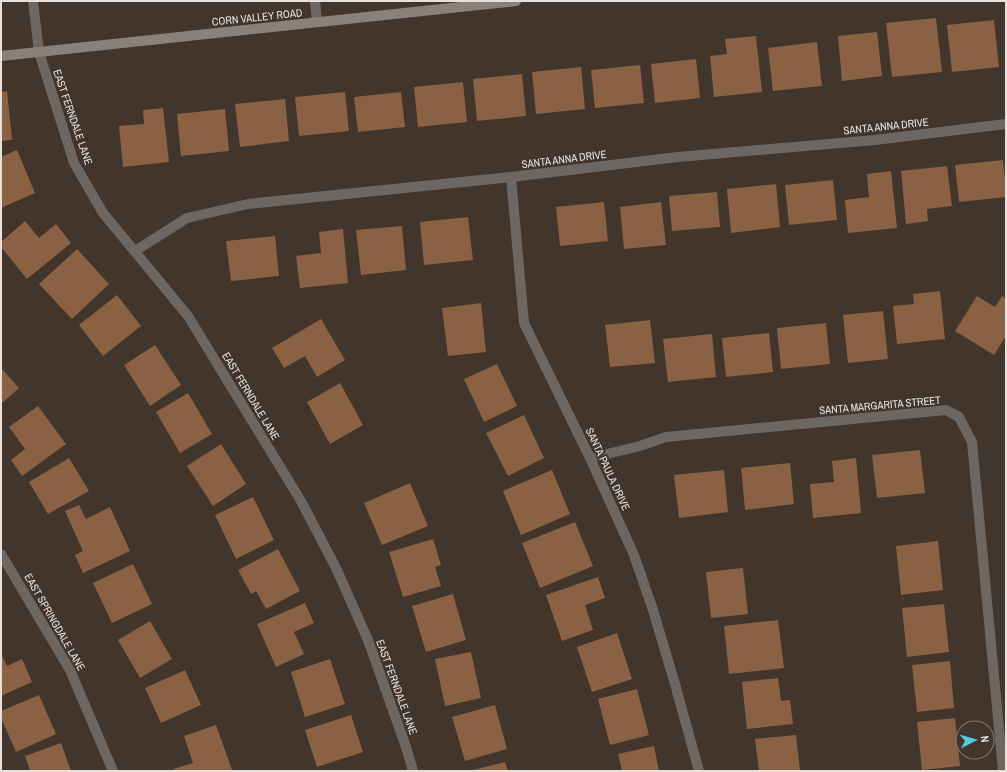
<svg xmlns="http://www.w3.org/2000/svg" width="1007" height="772" viewBox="0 0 1007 772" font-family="'Archivo Narrow',sans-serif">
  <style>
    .building { fill: #8a6143 }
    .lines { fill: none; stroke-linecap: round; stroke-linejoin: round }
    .minor { stroke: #6d6763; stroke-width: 10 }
    .tertiary { stroke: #6d6763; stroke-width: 10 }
    .secondary { stroke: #8b817b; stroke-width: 10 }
    .labels { text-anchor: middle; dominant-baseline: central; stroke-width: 4; stroke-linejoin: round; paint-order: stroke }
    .street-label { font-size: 11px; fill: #e8e0db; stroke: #41352c }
  </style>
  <rect width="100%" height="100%" fill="#41352c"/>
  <g class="building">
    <path d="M 936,18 L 942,72 L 892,77 L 886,23 Z"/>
    <path d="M 994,20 L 999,67 L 952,72 L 947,25 Z"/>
    <path d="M 877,32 L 882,76 L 842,81 L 838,36 Z"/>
    <path d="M 756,36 L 762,92 L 714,97 L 710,56 L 727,54 L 725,39 Z"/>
    <path d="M 817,42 L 822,86 L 773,91 L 768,48 Z"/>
    <path d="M 696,59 L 700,98 L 655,103 L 651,64 Z"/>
    <path d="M 640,65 L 644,103 L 595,108 L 591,70 Z"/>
    <path d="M 581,67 L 585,109 L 536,114 L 532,72 Z"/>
    <path d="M 522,74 L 526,116 L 477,121 L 473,79 Z"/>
    <path d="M 463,82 L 467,122 L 418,127 L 414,87 Z"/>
    <path d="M 7,91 L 12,140 L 1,141 L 1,92 Z"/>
    <path d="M 345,92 L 349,131 L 299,136 L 295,97 Z"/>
    <path d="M 401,92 L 405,127 L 358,132 L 354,97 Z"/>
    <path d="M 285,99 L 289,141 L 240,147 L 235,104 Z"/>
    <path d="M 163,108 L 169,162 L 123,167 L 119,126 L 144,124 L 143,110 Z"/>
    <path d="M 225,109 L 229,151 L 181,156 L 177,114 Z"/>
    <path d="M 17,150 L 35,193 L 1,208 L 1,157 Z"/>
    <path d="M 1003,160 L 1006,187 L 1006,197 L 959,202 L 955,165 Z"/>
    <path d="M 947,166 L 952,206 L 927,209 L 928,221 L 906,224 L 901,171 Z"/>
    <path d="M 891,171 L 897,228 L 848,233 L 845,200 L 869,197 L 867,174 Z"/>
    <path d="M 833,180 L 837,220 L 789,225 L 785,185 Z"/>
    <path d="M 776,184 L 780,227 L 731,233 L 727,189 Z"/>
    <path d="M 717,192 L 720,227 L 672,231 L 669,196 Z"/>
    <path d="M 604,202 L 608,241 L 560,246 L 556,207 Z"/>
    <path d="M 661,202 L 666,245 L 624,249 L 620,207 Z"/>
    <path d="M 468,217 L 473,260 L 424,265 L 420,222 Z"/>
    <path d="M 25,221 L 39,238 L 56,224 L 71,243 L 27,279 L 1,247 L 1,242 Z"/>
    <path d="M 402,226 L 406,270 L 361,275 L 356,230 Z"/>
    <path d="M 343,229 L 348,283 L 300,288 L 296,256 L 321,253 L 319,232 Z"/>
    <path d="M 275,236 L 279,276 L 231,281 L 226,241 Z"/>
    <path d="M 77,249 L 109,284 L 72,319 L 39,284 Z"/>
    <path d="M 940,291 L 945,339 L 897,344 L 893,306 L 914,304 L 913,294 Z"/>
    <path d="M 117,295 L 141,326 L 103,356 L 79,325 Z"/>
    <path d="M 977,296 L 995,307 L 1002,296 L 1006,299 L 1006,336 L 994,355 L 955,331 Z"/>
    <path d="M 481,303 L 486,352 L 448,356 L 442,308 Z"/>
    <path d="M 883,311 L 888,359 L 848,363 L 843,315 Z"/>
    <path d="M 321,319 L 345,360 L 317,377 L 305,356 L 284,368 L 272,348 Z"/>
    <path d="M 650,320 L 655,363 L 610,367 L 605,325 Z"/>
    <path d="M 826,323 L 830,364 L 781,369 L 777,328 Z"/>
    <path d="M 769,333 L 773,372 L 726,377 L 722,338 Z"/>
    <path d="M 712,334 L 716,377 L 668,382 L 663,339 Z"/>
    <path d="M 155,345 L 181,385 L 150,406 L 124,365 Z"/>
    <path d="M 497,364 L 517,406 L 484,422 L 464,379 Z"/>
    <path d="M 1,368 L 19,388 L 1,404 Z"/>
    <path d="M 340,383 L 363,425 L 330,444 L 307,402 Z"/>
    <path d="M 188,393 L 212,434 L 180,453 L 156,412 Z"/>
    <path d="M 38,406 L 66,444 L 22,476 L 11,460 L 25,449 L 9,427 Z"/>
    <path d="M 524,415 L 544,458 L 508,476 L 486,433 Z"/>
    <path d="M 221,444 L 246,484 L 213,506 L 187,466 Z"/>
    <path d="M 920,450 L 925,493 L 877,498 L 872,455 Z"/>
    <path d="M 69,458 L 89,491 L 48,514 L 29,482 Z"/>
    <path d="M 856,458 L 861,513 L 813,518 L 810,484 L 834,482 L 832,461 Z"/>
    <path d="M 790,463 L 794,504 L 745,510 L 741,468 Z"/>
    <path d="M 552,470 L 570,514 L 521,535 L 503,491 Z"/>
    <path d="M 724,470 L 728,512 L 679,518 L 674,475 Z"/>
    <path d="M 410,483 L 428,526 L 382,545 L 364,503 Z"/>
    <path d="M 253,497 L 274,540 L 236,559 L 215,515 Z"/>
    <path d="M 79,505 L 86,519 L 110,507 L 130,551 L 83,573 L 75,555 L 83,551 L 65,511 Z"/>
    <path d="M 575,522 L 593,566 L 540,588 L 522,543 Z"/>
    <path d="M 433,539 L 441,565 L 435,567 L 441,586 L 403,597 L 389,552 Z"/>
    <path d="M 938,541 L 943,590 L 901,595 L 896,546 Z"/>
    <path d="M 278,549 L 300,591 L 266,609 L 256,591 L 251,594 L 238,570 Z"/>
    <path d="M 133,564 L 152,604 L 112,623 L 93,583 Z"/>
    <path d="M 743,568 L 748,614 L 711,618 L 706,572 Z"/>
    <path d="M 598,577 L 605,598 L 585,605 L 593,630 L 562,641 L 546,595 Z"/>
    <path d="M 453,594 L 466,640 L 426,652 L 412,606 Z"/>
    <path d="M 305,603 L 314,623 L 294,632 L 304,654 L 276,667 L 257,624 Z"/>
    <path d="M 944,604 L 949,652 L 907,657 L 902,608 Z"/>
    <path d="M 778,620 L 784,668 L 729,674 L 724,626 Z"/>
    <path d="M 150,621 L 172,659 L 140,678 L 118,640 Z"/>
    <path d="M 617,633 L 632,679 L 592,692 L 577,647 Z"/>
    <path d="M 471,652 L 481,698 L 445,706 L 435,659 Z"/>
    <path d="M 1,653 L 7,666 L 22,659 L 32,682 L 1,696 Z"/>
    <path d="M 330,659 L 345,704 L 305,717 L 291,672 Z"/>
    <path d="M 950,661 L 954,708 L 917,712 L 912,665 Z"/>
    <path d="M 185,670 L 201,705 L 161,723 L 145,688 Z"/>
    <path d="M 778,678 L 781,701 L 790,700 L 793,724 L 747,729 L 742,682 Z"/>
    <path d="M 637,689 L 649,735 L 610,745 L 598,699 Z"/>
    <path d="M 39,695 L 56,734 L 16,752 L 1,718 L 1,711 Z"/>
    <path d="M 495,705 L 507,749 L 465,761 L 452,717 Z"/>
    <path d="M 351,715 L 363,752 L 317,767 L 305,730 Z"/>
    <path d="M 955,718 L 960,766 L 922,770 L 917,722 Z"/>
    <path d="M 216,725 L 232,770 L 229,771 L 174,771 L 173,769 L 193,763 L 184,736 Z"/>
    <path d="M 796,735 L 800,771 L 759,771 L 755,739 Z"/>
    <path d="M 61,743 L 71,771 L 30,771 L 25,756 Z"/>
    <path d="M 654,746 L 659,771 L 622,771 L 618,754 Z"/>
    <path d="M 505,762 L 508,771 L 473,771 L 473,770 Z"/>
  </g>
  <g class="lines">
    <g class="minor">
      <path d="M 33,1 L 39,52 L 74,163 L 103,213 L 188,316 L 301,501 L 336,568 L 368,640 L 406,747 L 413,771"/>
      <path d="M 315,1 L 317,22"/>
      <path d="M 511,177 L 524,323 L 590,458 L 634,555 L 653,610 L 675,684 L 699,771"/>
      <path d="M 135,251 L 187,218 L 248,204 L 511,177 L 678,157 L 875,140 L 1006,124"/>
      <path d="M 590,458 L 640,446 L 666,437 L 946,410 L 959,417 L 972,442 L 1003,771"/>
    </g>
    <path class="tertiary" d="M 1,554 L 70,670 L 113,771"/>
    <path class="secondary" d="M 1,56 L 516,1"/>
  </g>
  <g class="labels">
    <g class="street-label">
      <text transform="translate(257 17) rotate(-6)">CORN VALLEY ROAD</text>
      <text transform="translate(73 117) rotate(71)">EAST FERNDALE LANE</text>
      <text transform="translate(886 126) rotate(-6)">SANTA ANNA DRIVE</text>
      <text transform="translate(564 159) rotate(-7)">SANTA ANNA DRIVE</text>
      <text transform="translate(251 396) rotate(59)">EAST FERNDALE LANE</text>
      <text transform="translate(880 405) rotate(-5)">SANTA MARGARITA STREET</text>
      <text transform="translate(608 469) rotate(65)">SANTA PAULA DRIVE</text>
      <text transform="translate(55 622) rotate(60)">EAST SPRINGDALE LANE</text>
      <text transform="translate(397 687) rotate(70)">EAST FERNDALE LANE</text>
    </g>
  </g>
  <rect width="1007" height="772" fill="none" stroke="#e8e0db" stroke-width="4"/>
  <g transform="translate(975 740) rotate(84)"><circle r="19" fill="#41352c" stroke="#847972"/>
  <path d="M0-3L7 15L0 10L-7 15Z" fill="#53cbda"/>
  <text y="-6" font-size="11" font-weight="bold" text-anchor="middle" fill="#e8e0db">N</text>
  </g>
</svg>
